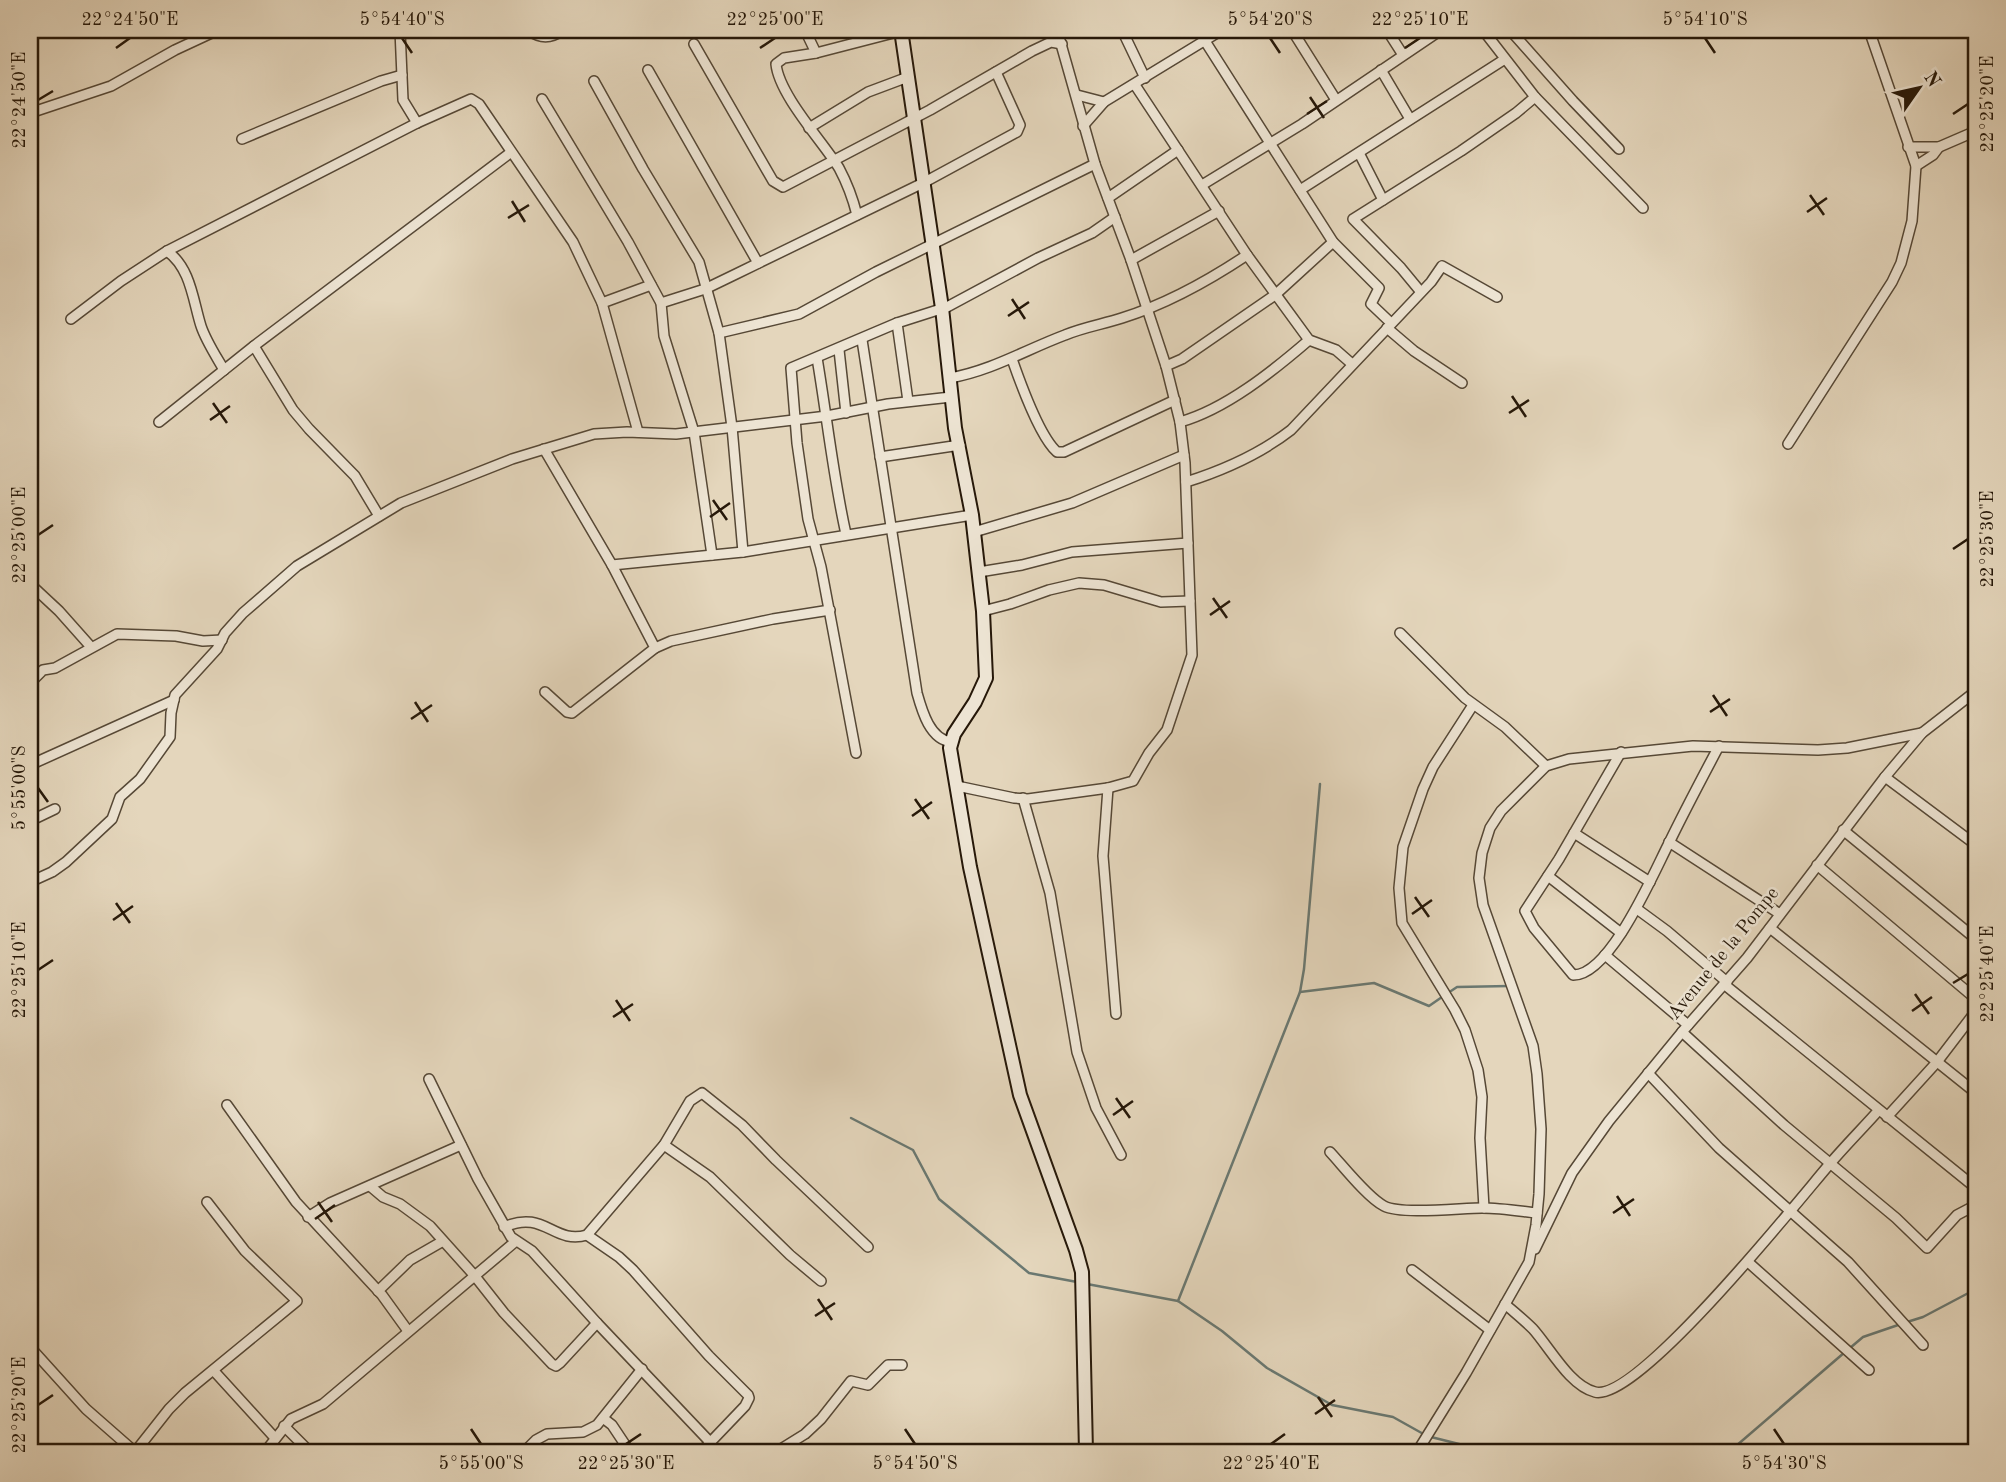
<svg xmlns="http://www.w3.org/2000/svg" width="2006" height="1482" viewBox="0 0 2006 1482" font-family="'Old Standard TT',serif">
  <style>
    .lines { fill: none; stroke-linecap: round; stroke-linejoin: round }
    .stream { stroke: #6a7871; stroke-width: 2.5 }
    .street-casing { stroke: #564836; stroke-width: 12 }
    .secondary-casing { stroke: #261809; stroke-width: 16 }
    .street { stroke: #ede4d3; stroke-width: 9 }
    .secondary { stroke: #ede4d3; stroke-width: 12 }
    .ticks { fill: none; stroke: #261809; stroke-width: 2.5 }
    .labels { text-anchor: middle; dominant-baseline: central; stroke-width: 5; stroke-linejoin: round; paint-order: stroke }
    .street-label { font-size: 19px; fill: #261809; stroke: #ede4d3 }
    .neatline { fill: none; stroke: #261809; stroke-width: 2.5 }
    .ticks-label { font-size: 18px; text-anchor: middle; fill: #261809 }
  </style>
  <rect width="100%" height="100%" fill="#e4d6bc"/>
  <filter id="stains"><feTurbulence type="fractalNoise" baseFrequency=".00286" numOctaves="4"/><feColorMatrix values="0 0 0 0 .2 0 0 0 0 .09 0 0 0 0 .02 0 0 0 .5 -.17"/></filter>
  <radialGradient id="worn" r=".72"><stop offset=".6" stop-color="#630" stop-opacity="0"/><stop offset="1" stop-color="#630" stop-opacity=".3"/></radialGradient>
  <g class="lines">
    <g class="stream">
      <path d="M 1300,992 L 1374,983 L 1429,1006 L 1442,997"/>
      <path d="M 1448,993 L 1457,987 L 1509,986"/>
      <path d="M 851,1118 L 913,1150 L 939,1199 L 1029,1273 L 1077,1282"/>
      <path d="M 1087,1284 L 1178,1301 L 1222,1331 L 1267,1368 L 1332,1405 L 1393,1417 L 1427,1436 L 1491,1452"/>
      <path d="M 1178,1301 L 1300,992 L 1304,969 L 1320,784"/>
      <path d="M 1907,1322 L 1923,1317 L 1976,1289"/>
      <path d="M 1850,1348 L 1863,1337 L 1901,1324"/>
      <path d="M 1729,1452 L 1845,1352"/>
    </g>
    <g class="street-casing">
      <g id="street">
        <path d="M 400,30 L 403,100 L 417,123"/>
        <path d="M 527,30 C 541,39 550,39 564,30"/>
        <path d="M 805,30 L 816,53"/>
        <path d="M 1122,30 L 1145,78"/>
        <path d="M 1292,30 L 1336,100"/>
        <path d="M 1387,30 L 1403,55"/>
        <path d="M 1483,30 L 1535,97 L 1643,208"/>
        <path d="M 1510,30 L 1573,101 L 1619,149"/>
        <path d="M 1205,41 L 1333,242 L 1379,288 L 1371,304 L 1391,323"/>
        <path d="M 694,44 L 773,181 L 783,187 L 930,110 L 1032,51 L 1051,42 L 1062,44"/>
        <path d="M 648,70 L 758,263"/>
        <path d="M 1381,70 L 1410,119"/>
        <path d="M 594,81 L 643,169 L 699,262 L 719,333 L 732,427 L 743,552"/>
        <path d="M 1135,85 L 1247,255 L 1309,340 L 1336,350 L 1352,364"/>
        <path d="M 1077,95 L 1104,102"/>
        <path d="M 542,99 L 628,242 L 661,303 L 664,336 L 694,432 L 712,555"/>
        <path d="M 30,113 L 111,86 L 175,50 L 218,30"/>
        <path d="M 1083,126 L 1104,102 L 1222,30"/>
        <path d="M 809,128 L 868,92 L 908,77"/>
        <path d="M 242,139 L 381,81 L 402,75"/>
        <path d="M 1908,147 L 1939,147 L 1976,131"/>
        <path d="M 1359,153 L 1383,200"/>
        <path d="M 1916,166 L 1933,155 L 1939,147"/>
        <path d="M 1202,185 L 1302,124 L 1441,30"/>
        <path d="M 1300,190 L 1505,59"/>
        <path d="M 1108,198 L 1178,150"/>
        <path d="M 857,215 C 853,199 847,183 839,168 C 823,142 779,95 776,64 L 784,58 L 816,53 L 905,30"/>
        <path d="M 167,251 C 191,268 193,301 201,326 C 206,341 216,356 224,370"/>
        <path d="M 1131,260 L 1219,211"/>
        <path d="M 1420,291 L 1401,268 L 1353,219 L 1461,151 L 1516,113 L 1535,97"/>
        <path d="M 602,303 L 651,285"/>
        <path d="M 661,303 L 705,289 L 736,274 L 923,183 L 1017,132 L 1020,125 L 996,72"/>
        <path d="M 71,319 L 121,281 L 167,251 L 417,123 L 471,99 L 479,104 L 573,242 L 602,303 L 638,432"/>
        <path d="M 897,323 L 908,401"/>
        <path d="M 1387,328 L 1414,351 L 1462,383"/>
        <path d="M 719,333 L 799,314 L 876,272 L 1095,164"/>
        <path d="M 862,340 L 917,693 C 922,711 930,740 952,742"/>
        <path d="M 254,346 L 293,410 L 309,429 L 355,476 L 379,516"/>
        <path d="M 839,350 L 846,413"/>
        <path d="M 817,358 C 827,417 833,476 846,534"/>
        <path d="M 1012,359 C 1020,382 1040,437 1057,452 L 1064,452 L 1175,400"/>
        <path d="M 1166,366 L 1182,359 L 1275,295 L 1333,242"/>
        <path d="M 950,378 C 993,370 1025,350 1065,335 C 1084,327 1104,324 1122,318 C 1167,304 1208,281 1247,255"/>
        <path d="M 159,422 L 254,346 L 510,153"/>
        <path d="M 1180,422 C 1226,409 1273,371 1309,340"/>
        <path d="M 1788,444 L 1892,282 L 1901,263 L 1912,221 L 1916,166 L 1869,30"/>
        <path d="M 544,449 L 612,565 L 655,648 L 572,713 L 567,712 L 545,692"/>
        <path d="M 880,457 L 960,445"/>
        <path d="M 1186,482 C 1224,470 1260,454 1291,430 L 1431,282 L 1442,266 L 1497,297"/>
        <path d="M 974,532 L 1072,503 L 1184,455"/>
        <path d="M 612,565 L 743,552 L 972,515"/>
        <path d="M 979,572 L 1022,565 L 1072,552 L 1188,543"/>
        <path d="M 30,584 L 59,611 L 91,647"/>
        <path d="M 983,611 L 1010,604 L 1049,590 L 1079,583 L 1104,585 L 1161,602 L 1190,601"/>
        <path d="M 1400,633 L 1465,698 L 1505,727 L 1546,766"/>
        <path d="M 655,648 L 671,641 L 773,619 L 830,610"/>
        <path d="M 30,683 L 43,670 L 55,668 L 117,634 L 176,636 L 203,641 L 222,640"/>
        <path d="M 1473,705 L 1433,767 L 1423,789 L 1403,847 L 1399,888 L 1402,923 L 1455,1010 L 1465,1030 L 1478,1070 L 1482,1097 L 1480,1138 L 1484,1208"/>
        <path d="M 1621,752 L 1559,859 L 1525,911 L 1534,928 L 1573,975 C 1610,976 1654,872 1669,843 C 1685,810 1702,778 1719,746"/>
        <path d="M 856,753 L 821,567 L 808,519 L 797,443 L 791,368 L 897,323 L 947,307 L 1038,258 L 1092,233 L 1115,217"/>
        <path d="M 30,765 L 174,700"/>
        <path d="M 1885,777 L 1976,845"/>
        <path d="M 957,786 L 1014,798 L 1028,799 L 1108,788 L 1133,781 L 1149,753 L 1167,730 L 1192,655 L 1185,463 L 1180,422 L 1166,366 L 1131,260 L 1095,164 L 1057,30"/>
        <path d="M 1108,788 L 1103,856 L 1116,1014"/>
        <path d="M 1023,798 L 1050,893 L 1077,1052 L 1096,1108 L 1121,1155"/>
        <path d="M 30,821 L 55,809"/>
        <path d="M 1843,830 L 1976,939"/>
        <path d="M 1574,833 L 1650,882"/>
        <path d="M 1669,842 L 1780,914"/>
        <path d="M 1817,865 L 1976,999"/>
        <path d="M 1548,876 L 1621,933"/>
        <path d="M 30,882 L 52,872 L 66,862 L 112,819 L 120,797 L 140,779 L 170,737 L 171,713 L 175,695 L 217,649 L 225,633 L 243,613 L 297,566 L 401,503 L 512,459 L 594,434 L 627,432 L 676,434 L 827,416 L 888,404 L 951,397"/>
        <path d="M 1637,909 L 1667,931 L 1727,982"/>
        <path d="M 1770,928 L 1976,1093"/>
        <path d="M 1605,955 L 1688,1025"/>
        <path d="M 1725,985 L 1976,1188"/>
        <path d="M 1682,1032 L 1784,1125 L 1896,1218 L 1927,1248 L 1957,1215 L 1976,1205"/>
        <path d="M 1648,1073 L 1719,1148 L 1848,1262 L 1923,1345"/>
        <path d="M 429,1079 L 478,1179 L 511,1237 L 532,1251 L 597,1323 L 710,1442"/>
        <path d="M 227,1105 L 296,1202 L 382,1295 L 408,1331"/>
        <path d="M 1887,1117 L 1937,1062 L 1976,1011"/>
        <path d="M 664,1145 L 710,1177 L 790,1255 L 821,1281"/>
        <path d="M 1330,1152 C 1343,1166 1368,1198 1384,1206 C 1402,1215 1461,1208 1482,1208 C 1500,1208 1519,1211 1537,1213"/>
        <path d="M 370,1186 L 383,1197 L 400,1204 L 430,1226 L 474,1275 L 504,1313 L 552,1364 L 556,1366 L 560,1363 L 597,1323"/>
        <path d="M 308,1217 L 330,1203 L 461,1145"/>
        <path d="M 504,1227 C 545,1209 553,1245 587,1235 L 664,1145 L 690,1101 L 702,1093 L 742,1125 L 776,1160 L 868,1247"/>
        <path d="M 587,1235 L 619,1257 L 633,1270 L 709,1356 L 748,1395 L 749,1398 L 745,1406 L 701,1452"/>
        <path d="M 1535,1249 L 1572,1173 L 1609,1121 L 1682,1032 L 1747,958 L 1885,777 L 1922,733 L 1976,691"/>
        <path d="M 1748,1262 L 1869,1370"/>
        <path d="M 1412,1270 L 1490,1330"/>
        <path d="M 378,1291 L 410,1260 L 443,1241"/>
        <path d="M 1505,1304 C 1514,1312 1524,1320 1533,1329 C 1550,1348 1570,1386 1595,1392 C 1637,1403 1798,1201 1828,1166 C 1844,1147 1862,1129 1878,1111"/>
        <path d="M 30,1347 L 86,1409 L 135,1452"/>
        <path d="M 214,1371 L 275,1438"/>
        <path d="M 603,1418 L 612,1425 L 630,1452"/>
        <path d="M 284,1426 L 310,1452"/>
        <path d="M 135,1452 L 169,1409 L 185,1393 L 297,1301 L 245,1251 L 207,1202"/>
        <path d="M 265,1452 L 291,1419 L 323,1404 L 516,1241"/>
        <path d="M 524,1452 L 536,1440 L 547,1434 L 583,1432 L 597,1425 L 642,1369"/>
        <path d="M 776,1452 L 805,1434 L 821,1419 L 851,1381 L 868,1385 L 888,1365 L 902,1365"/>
        <path d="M 1417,1452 L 1466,1373 L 1529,1262 L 1536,1225 L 1539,1194 L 1541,1129 L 1537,1074 L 1533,1046 L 1483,905 L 1479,878 L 1482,853 L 1490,828 L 1501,811 L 1546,766 L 1569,759 L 1693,746 L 1818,750 L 1847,748 L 1922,733"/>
      </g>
    </g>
    <g class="secondary-casing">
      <path id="secondary" d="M 901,30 L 942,308 L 955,428 L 972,515 L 983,611 L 986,678 L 975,702 L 954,734 L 950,748 L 970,867 L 1020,1095 L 1076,1250 L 1082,1272 L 1086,1452"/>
    </g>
    <use href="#street" class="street"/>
    <use href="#secondary" class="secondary"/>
  </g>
  <path class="ticks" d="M 402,38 L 412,53M 1270,38 L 1280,53M 1705,38 L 1715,53M 116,48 L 130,38M 760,48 L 775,38M 1405,48 L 1420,38M 1310,97 L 1324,118M 38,100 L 53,91M 1307,114 L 1327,101M 1953,114 L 1968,104M 1810,195 L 1824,215M 512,201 L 525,222M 1807,212 L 1827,198M 508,218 L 529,205M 1012,299 L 1025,319M 1008,316 L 1029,302M 1512,396 L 1526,417M 213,403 L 227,423M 1509,413 L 1529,400M 210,420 L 230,406M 713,500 L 727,520M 710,517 L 730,503M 38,535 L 53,525M 1953,549 L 1968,539M 1213,598 L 1227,618M 1210,615 L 1230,601M 1713,695 L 1727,716M 415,702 L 428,722M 1710,712 L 1730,699M 411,719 L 432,705M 38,788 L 48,802M 915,799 L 929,819M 912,816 L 932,802M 1415,897 L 1429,917M 116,903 L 130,923M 1412,914 L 1432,900M 113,920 L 133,906M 38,970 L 53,960M 1953,983 L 1968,974M 1915,994 L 1929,1014M 616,1000 L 630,1021M 1912,1011 L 1932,997M 613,1017 L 633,1004M 1116,1098 L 1130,1118M 1113,1115 L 1133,1101M 1617,1196 L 1630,1216M 318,1202 L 332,1222M 1613,1213 L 1634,1199M 315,1219 L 335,1205M 818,1299 L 832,1320M 815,1316 L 835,1303M 1318,1397 L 1332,1417M 38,1405 L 53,1395M 1315,1414 L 1335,1400M 471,1429 L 481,1444M 905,1429 L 915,1444M 1774,1429 L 1784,1444M 626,1444 L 641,1434M 1271,1444 L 1285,1434"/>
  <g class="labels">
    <g class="street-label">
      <text transform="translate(1724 954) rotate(-51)">Avenue de la Pompe</text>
    </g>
  </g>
  <rect width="2006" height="1482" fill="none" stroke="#e4d6bc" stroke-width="77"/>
  <g transform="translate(1919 88) rotate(56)" stroke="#ede4d3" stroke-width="5" paint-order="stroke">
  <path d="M0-5L12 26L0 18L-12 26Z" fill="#261809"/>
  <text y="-10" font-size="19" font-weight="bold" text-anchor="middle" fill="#261809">N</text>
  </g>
  <rect x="38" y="38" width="1930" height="1406" class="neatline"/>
  <g class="ticks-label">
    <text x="130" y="25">22°24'50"E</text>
    <text x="402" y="25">5°54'40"S</text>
    <text x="775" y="25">22°25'00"E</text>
    <text x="1270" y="25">5°54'20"S</text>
    <text x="1420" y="25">22°25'10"E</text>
    <text x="1705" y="25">5°54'10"S</text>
    <text transform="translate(19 100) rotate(-90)" y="6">22°24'50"E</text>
    <text transform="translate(1987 104) rotate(-90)" y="6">22°25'20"E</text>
    <text transform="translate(19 535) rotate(-90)" y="6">22°25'00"E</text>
    <text transform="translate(1987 539) rotate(-90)" y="6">22°25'30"E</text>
    <text transform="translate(19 788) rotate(-90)" y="6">5°55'00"S</text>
    <text transform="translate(19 970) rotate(-90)" y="6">22°25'10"E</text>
    <text transform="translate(1987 974) rotate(-90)" y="6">22°25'40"E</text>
    <text transform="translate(19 1405) rotate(-90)" y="6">22°25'20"E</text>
    <text x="481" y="1469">5°55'00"S</text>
    <text x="626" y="1469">22°25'30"E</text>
    <text x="915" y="1469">5°54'50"S</text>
    <text x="1271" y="1469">22°25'40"E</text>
    <text x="1784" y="1469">5°54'30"S</text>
  </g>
  <rect width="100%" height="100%" filter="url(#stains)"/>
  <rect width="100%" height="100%" fill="url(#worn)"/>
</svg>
